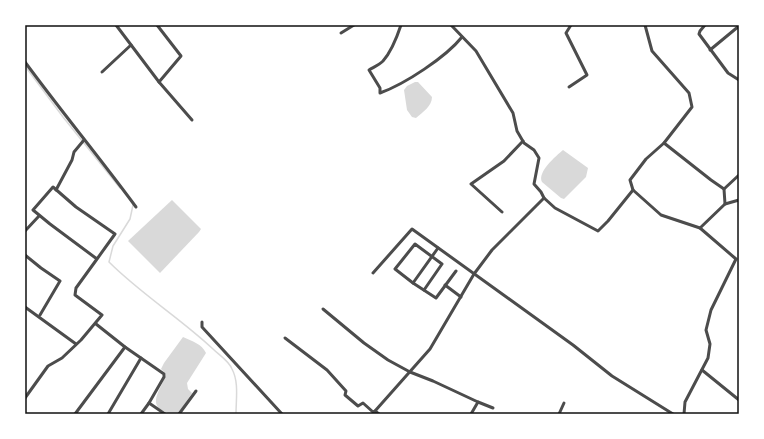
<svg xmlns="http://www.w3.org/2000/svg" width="764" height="439" viewBox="0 0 764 439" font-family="Roboto,sans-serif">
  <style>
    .water { fill: #d9d9d9 }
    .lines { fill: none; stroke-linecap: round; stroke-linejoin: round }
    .stream { stroke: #d9d9d9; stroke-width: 1.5 }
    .minor { stroke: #4c4c4c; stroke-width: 3 }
    .neatline { fill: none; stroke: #111; stroke-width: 1.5 }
  </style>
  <rect width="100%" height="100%" fill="#fff"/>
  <g class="water">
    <path d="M 415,82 L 418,82 L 432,97 C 432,106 423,112 416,118 L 412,117 L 407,110 L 404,90 L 407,86 Z"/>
    <path d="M 563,150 L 588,168 L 586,177 L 564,199 L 561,198 L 542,182 C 537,172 556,156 563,150 Z"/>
    <path d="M 172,200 L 201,229 L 199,232 L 160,273 L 128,241 Z"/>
    <path d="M 183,337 C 192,341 202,344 206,353 L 187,383 L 188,389 L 192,393 L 178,414 C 170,414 166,413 160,409 C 149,401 164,384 166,374 L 161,369 L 164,363 Z"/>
  </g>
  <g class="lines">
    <g class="stream">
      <path d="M 25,66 L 63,117 L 120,188"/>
      <path d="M 133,205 L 130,219 L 113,246 L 109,262 C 141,294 180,318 213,349 C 219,355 229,361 232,369 C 239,382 236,399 236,414"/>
    </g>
    <g class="minor">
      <path d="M 116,25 L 159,82"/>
      <path d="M 157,25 L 181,56 L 159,82 L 192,120"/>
      <path d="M 401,25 C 397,37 392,51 383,61 C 379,65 374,67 369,70 L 380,88 L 380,93 C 405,84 446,57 462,37"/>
      <path d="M 451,25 L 476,51 L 513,113 L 517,131 L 524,143 L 534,150 L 539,158 L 534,184 L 541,192 L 544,198"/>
      <path d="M 645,25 L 652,51 L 689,93 L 692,107 L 664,143 L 646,159 L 630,180 L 633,190 L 661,215 L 700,228 L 736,259 L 711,310 L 706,330 L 710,344 L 708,358 L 685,402 L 684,414"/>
      <path d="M 705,25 L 700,31 L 699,34 L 728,73 L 739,80"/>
      <path d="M 341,33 L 354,25"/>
      <path d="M 710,50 L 739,26"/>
      <path d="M 25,62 C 61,111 100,158 136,207"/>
      <path d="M 102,72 L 131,45"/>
      <path d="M 569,87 L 587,75 L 566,33 L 571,25"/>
      <path d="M 664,143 L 711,180 L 724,189 L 739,175"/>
      <path d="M 56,190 L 72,160 L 74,152 L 84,140"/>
      <path d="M 725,204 L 739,200"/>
      <path d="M 502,212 L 471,184 L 504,161 L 523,141"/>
      <path d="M 700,228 L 725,204 L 724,189"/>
      <path d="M 25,231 L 39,216"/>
      <path d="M 438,248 L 413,283 L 436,298 L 456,271"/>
      <path d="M 25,255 L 41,268 L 60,281 L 40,315"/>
      <path d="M 373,273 L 412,229 L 573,345 L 612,376 L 673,414"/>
      <path d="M 413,283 L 395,269 L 415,244 L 442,264 L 424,290"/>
      <path d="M 445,285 L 461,297"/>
      <path d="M 25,307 L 76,344"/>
      <path d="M 323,309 L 364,343 L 388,360 L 410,372 L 433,381 L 478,402"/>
      <path d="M 202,322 L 202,327 L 282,414"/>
      <path d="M 96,324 L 125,347 L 164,374 L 164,377 L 149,403 L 141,414"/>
      <path d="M 285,338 L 327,370 L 346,391 L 345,395 L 358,406 L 363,403 L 373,412 L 375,411"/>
      <path d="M 702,370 L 739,400"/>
      <path d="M 25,398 L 48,366 L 62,358 L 81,340 L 102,315 L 75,295 L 76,288 L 97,259 L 50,224 L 33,210 L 53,187 L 76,207 L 115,234 L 97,259"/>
      <path d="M 149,403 L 165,414"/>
      <path d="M 75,414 L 125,347"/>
      <path d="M 108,414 L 141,358"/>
      <path d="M 179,414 L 196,391"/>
      <path d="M 379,414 L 375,411 L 430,349 L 474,274 L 492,250 L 544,198 L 555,208 L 598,231 L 608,221 L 633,190"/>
      <path d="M 471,414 L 478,402 L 493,408"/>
      <path d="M 559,414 L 564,403"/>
    </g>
  </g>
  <rect width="764" height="439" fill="none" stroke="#ffffff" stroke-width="52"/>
  <rect x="26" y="26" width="712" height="387" class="neatline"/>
</svg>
